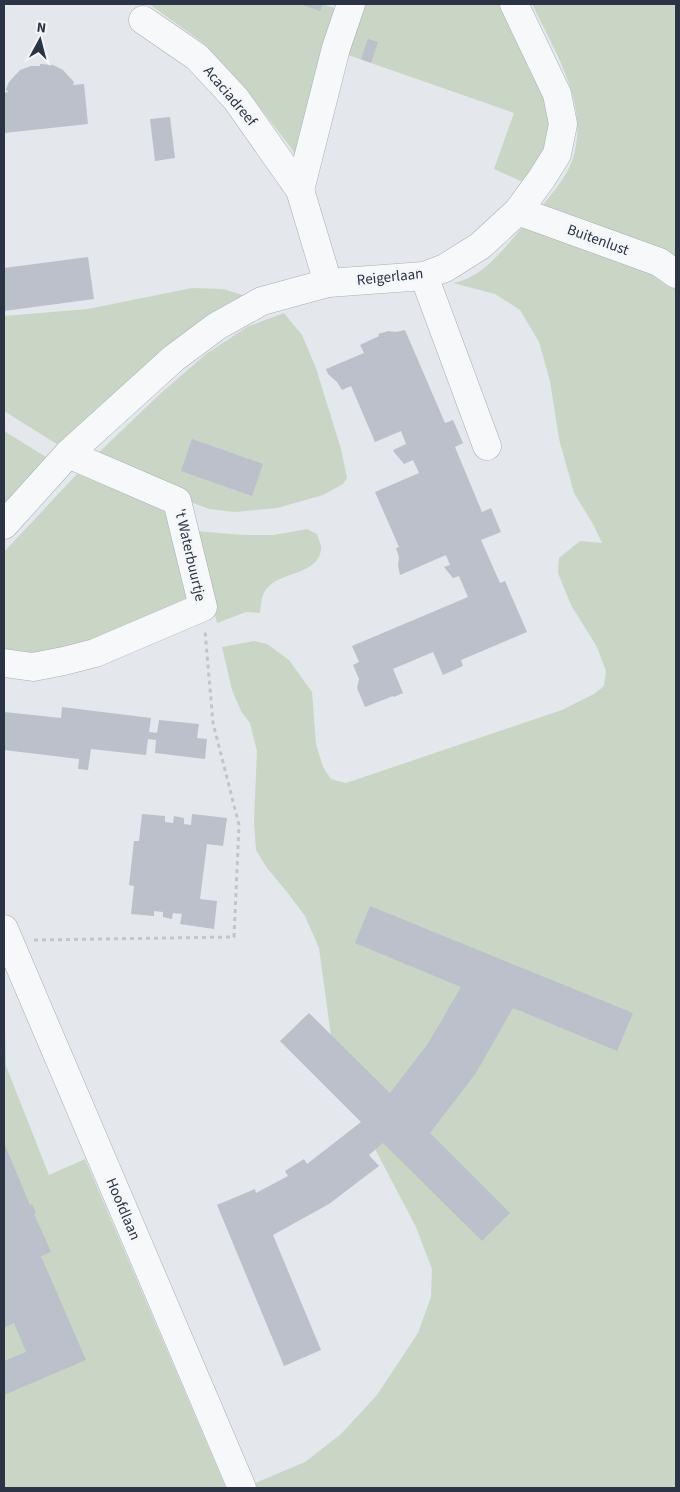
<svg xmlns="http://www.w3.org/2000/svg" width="680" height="1492" viewBox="0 0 680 1492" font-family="'Source Sans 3',sans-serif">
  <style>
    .green { fill: #c9d6c5 }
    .building { fill: #bbc0ca }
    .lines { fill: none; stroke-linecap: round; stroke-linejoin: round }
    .minor-casing { stroke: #a9aeb7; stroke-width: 29 }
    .path { stroke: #c2c5cb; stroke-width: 3; stroke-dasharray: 4 4; stroke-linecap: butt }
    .minor { stroke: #f7f8fa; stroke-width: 28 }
    .labels { text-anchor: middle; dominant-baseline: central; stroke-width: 5; stroke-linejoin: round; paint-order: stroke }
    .street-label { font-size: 15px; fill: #2b3445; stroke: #f4f6f9 }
  </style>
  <rect width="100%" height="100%" fill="#e4e7ec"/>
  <g class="green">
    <path d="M 149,4 L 322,4 L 338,9 L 297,159 L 292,149 L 246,90 L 202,42 Z"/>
    <path d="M 364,4 L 501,4 L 543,94 L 548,113 L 550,133 L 546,151 L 525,183 L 494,169 L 514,113 L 348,55 Z"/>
    <path d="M 532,4 L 676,4 L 676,1488 L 255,1488 L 253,1484 L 305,1462 L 341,1434 L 377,1395 L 418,1333 L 431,1297 L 432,1269 L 416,1227 L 345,1092 L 334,1058 L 319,948 L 305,916 L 287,892 L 267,868 L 256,850 L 254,822 L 257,751 L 250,723 L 241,711 L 232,690 L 222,647 L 254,641 L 267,644 L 289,660 L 312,692 L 316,744 L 323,767 L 331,779 L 346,783 L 562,710 L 594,694 L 604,686 L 606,671 L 597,647 L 571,605 L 558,573 L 559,558 L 580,541 L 602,543 L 593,524 L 574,493 L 559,439 L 550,381 L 539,342 L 520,310 L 495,294 L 453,283 C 482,278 502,251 520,230 C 536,212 564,184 572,161 C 591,106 555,52 532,4 Z"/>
    <path d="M 192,288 L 223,289 L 249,297 L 63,448 L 4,411 L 4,316 L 88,309 Z"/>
    <path d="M 284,313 L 302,335 L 316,368 L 341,449 L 347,478 L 343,484 L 323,495 L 277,508 L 235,512 L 209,509 L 188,501 L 93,458 L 161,393 L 206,354 L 247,327 Z"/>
    <path d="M 4,431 L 51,460 L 4,510 Z"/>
    <path d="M 77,474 L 173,514 L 187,598 L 113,633 L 64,649 L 26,655 L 4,652 L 4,552 Z"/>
    <path d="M 307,529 L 317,534 C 318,539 322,545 321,550 C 318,574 282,572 268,587 C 261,594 261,604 260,613 L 246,612 L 217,623 L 195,531 L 243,535 L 274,535 Z"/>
    <path d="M 4,1029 L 5,1032 L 6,1066 L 49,1175 L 85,1159 L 226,1488 L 4,1488 Z"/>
  </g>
  <g class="building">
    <path d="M 300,4 L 323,4 L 320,11 Z"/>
    <path d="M 368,39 L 378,42 L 371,63 L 361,59 Z"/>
    <path d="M 40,64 L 53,65 L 63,70 L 74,82 L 73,85 L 84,84 L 88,124 L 4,133 L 4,93 L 8,92 L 6,89 L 9,82 L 20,70 L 31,66 L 40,66 Z"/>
    <path d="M 170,117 L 175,158 L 155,161 L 150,119 Z"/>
    <path d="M 88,257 L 94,299 L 4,311 L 4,268 Z"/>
    <path d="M 405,330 L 445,423 L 453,420 L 463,443 L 455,447 L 482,512 L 491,508 L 501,532 L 481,540 L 500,583 L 505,581 L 527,632 L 461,660 L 463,666 L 443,675 L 433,652 L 393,669 L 403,693 L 394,697 L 393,696 L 365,707 L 357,688 L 359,679 L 353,665 L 359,662 L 352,646 L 468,597 L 459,576 L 453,578 L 444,567 L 450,565 L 446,555 L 400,575 L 398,566 L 399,557 L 396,548 L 399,547 L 375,492 L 419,473 L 413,460 L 404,464 L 394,452 L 393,450 L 406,444 L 401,431 L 375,442 L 351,386 L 342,390 L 337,382 L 328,374 L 326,369 L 364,353 L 360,345 L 379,336 L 378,334 L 388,331 L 396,332 Z"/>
    <path d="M 192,439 L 263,464 L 252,496 L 181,471 Z"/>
    <path d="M 62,707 L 151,718 L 149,732 L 157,733 L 159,720 L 199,724 L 197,738 L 207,739 L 205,759 L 155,753 L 156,740 L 148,739 L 146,755 L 91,749 L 88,770 L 78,769 L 79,759 L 4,750 L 4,712 L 61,718 Z"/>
    <path d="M 142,814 L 165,816 L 165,822 L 173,823 L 174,816 L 184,818 L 184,824 L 191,825 L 192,814 L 227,818 L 223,846 L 207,844 L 200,899 L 217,901 L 214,929 L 180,924 L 182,914 L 173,913 L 172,919 L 163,917 L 163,912 L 154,911 L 154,916 L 131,914 L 134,886 L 129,885 L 134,841 L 139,841 Z"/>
    <path d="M 370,906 L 633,1013 L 617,1051 L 513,1008 L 476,1073 L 430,1133 L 510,1213 L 482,1241 L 383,1143 L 369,1155 L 379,1166 L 329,1204 L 273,1235 L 321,1350 L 284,1366 L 217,1205 L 255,1189 L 256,1193 L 288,1176 L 285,1171 L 304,1159 L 307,1164 L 361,1122 L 280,1041 L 309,1013 L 390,1093 L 429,1042 L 461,987 L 355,943 Z"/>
    <path d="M 4,1143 L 30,1205 L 32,1204 L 36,1213 L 34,1214 L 51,1252 L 41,1256 L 86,1360 L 4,1395 L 4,1361 L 26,1352 L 14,1323 L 4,1328 Z"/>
  </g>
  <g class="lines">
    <g class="minor-casing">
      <g id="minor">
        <path d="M 143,20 L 197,57 L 236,99 L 300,190 L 328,283"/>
        <path d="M 300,190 L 336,48 L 351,4"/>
        <path d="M 518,211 L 659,262 L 676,274"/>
        <path d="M 424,276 L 487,446"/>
        <path d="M 4,525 L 68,454 L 174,358 L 217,326 L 262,301 L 328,283 L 424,276 L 445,268 L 480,246 L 518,211 L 542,178 L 557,154 L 563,124 L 557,94 L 514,4"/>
        <path d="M 4,663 L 33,667 L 64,661 L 95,653 L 203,607 L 177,501 L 68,454"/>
        <path d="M 4,929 L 242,1488"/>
      </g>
    </g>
    <path class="path" d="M 34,940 L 234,937 L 239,825 L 213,723 L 205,631"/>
    <use href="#minor" class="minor"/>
  </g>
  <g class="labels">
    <g class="street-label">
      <text transform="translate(230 96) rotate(50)">Acaciadreef</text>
      <text transform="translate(598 240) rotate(20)">Buitenlust</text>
      <text transform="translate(390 277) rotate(-6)">Reigerlaan</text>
      <text transform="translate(190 555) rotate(77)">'t Waterbuurtje</text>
      <text transform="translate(123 1209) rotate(67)">Hoofdlaan</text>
    </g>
  </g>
  <rect width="680" height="1492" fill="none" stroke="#2b3445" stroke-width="10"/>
  <g transform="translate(40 40) rotate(7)" stroke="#f4f6f9" stroke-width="4" paint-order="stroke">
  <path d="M0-4L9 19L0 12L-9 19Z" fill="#2b3445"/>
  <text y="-8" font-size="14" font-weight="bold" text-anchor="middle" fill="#2b3445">N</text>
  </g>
</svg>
